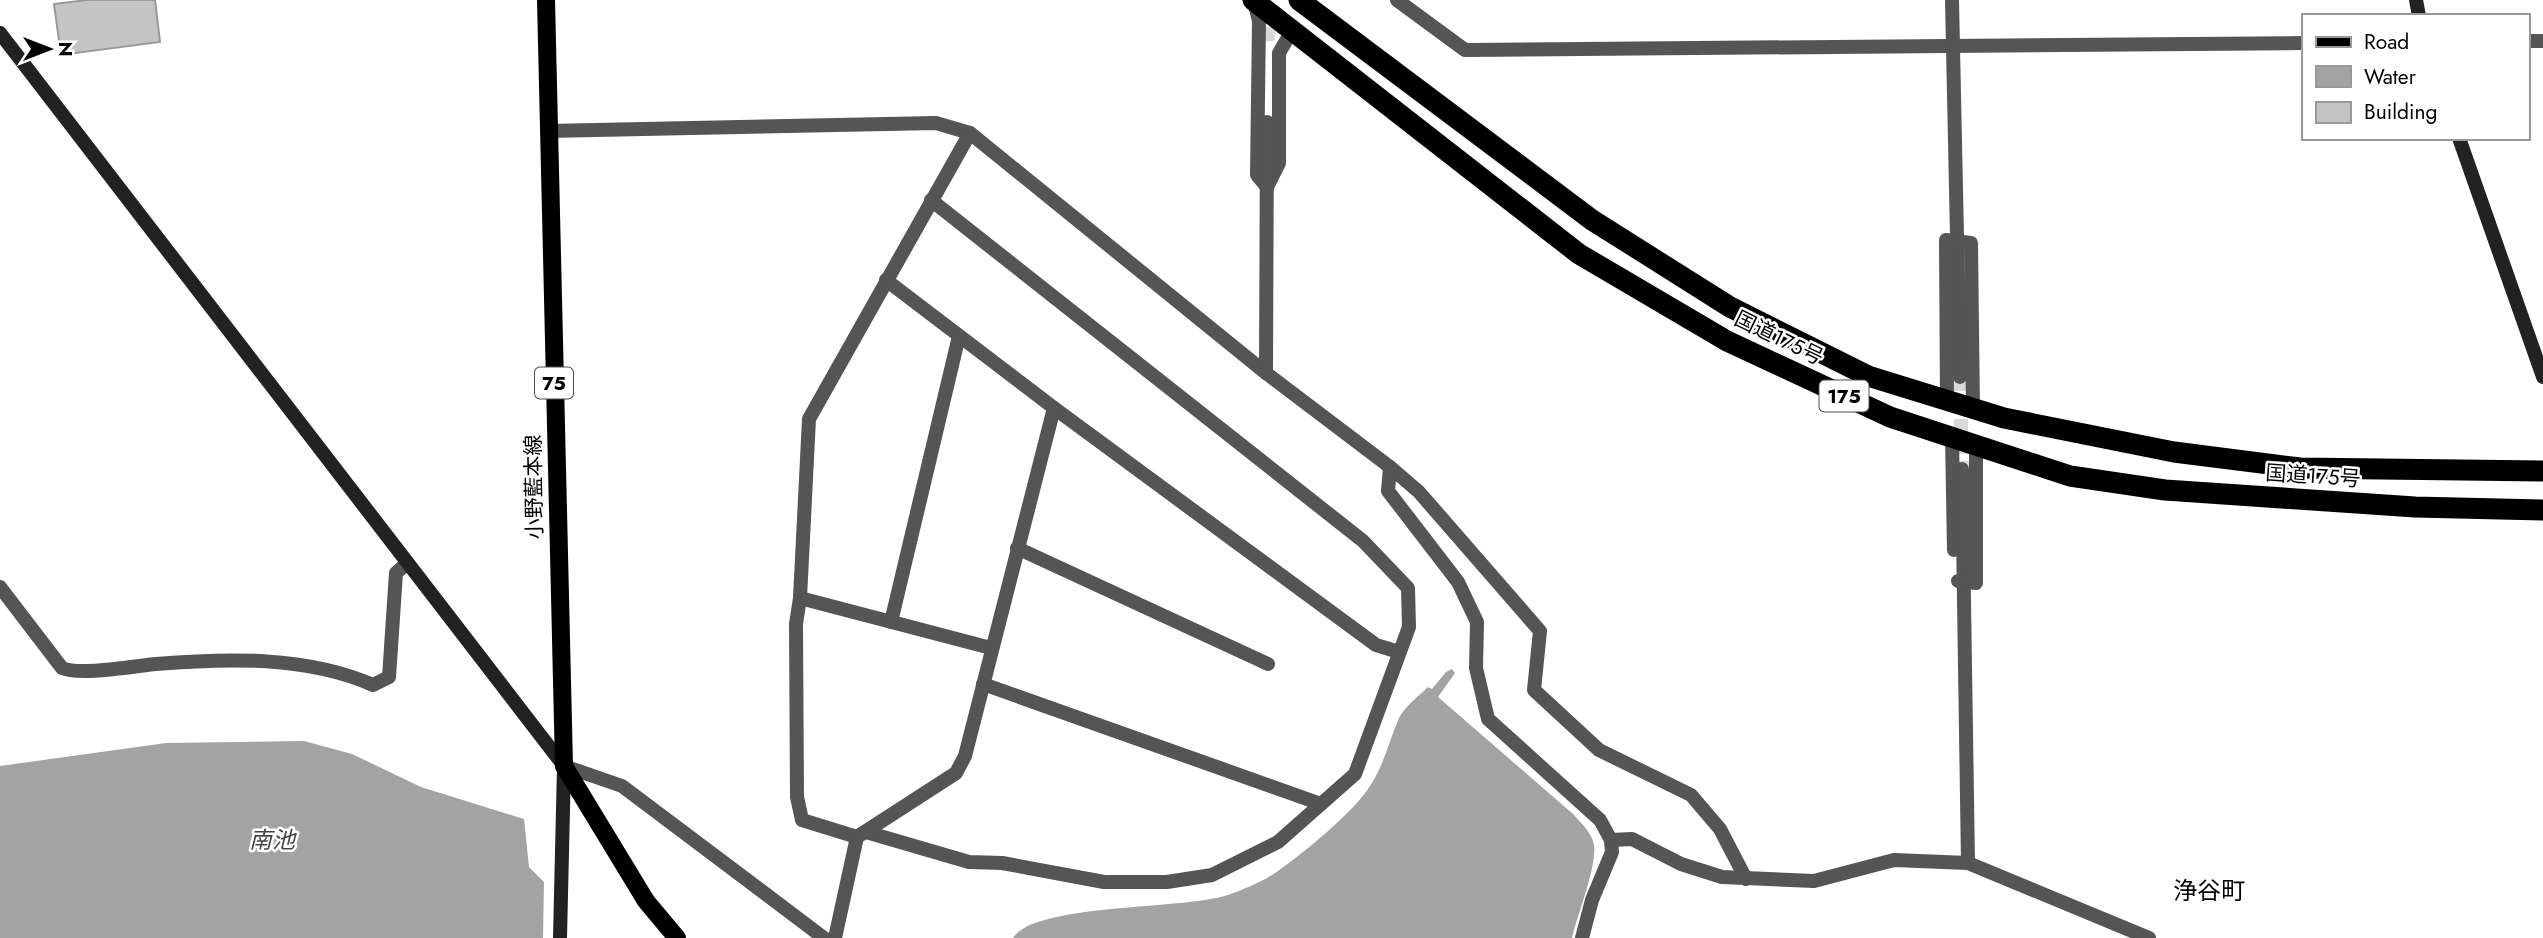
<svg xmlns="http://www.w3.org/2000/svg" width="2543" height="938" font-family="Jost,'Noto Sans JP',sans-serif">
  <rect width="100%" height="100%" fill="#fff"/>
  <g fill="#a3a3a3">
    <path d="M1452,669L1455,673L1438,697L1573,814C1581,823 1589,830 1593,841C1600,860 1577,915 1572,938H1013C1035,903 1183,910 1228,895C1242,890 1259,883 1272,875C1297,859 1355,811 1370,786C1384,765 1389,741 1399,718C1404,707 1419,696 1428,687L1432,689L1446,672Z"/>
    <path d="M304,741L352,754L421,787L524,819L529,867L544,882L543,938H0V766L166,743Z"/>
  </g>
  <path fill="#c4c4c4" stroke="#999" stroke-width="2" d="M87,0H155L160,42L61,55L54,4Z"/>
  <g fill="none" stroke-linecap="round" stroke-linejoin="round">
    <g stroke="#d9d9d9" stroke-width="14" stroke-dasharray="14 7" stroke-linecap="butt">
      <path d="M1267,6L1268,43"/>
      <path d="M1960,377L1962,469"/>
    </g>
    <g stroke="#555" stroke-width="14">
      <path d="M1397,0L1465,50L2303,43"/>
      <path d="M1952,0L1960,377"/>
      <path d="M1254,1L1259,21L1257,175L1267,187L1279,163V53L1293,29"/>
      <path d="M2527,41H2543"/>
      <path d="M547,131L936,123L970,133L1266,373L1390,467L1419,492L1540,631L1534,690L1599,750L1691,795L1720,829L1746,879"/>
      <path d="M970,133L809,419L800,598L991,648"/>
      <path d="M886,280L1054,408L1376,645L1399,652"/>
      <path d="M1266,373L1267,122"/>
      <path d="M1947,401L1946,240L1971,243L1973,410"/>
      <path d="M1952,437L1954,550"/>
      <path d="M1390,467L1388,491L1458,582L1477,622L1476,668L1488,719L1600,820L1611,840L1612,852L1592,900L1582,938"/>
      <path d="M1962,469L1968,863"/>
      <path d="M1017,548L1268,664"/>
      <path d="M1958,581L1976,583V445"/>
      <path d="M0,587L62,668C79,676 134,666 156,664C227,658 307,656 373,685L389,677L396,573L406,564"/>
      <path d="M800,598L796,624L797,797L802,820L857,837"/>
      <path d="M891,622L959,336"/>
      <path d="M983,684L1321,804"/>
      <path d="M564,766L622,786L824,938"/>
      <path d="M866,832L969,862L1002,863L1104,882H1167L1212,875L1278,842L1355,774L1409,627L1408,588L1363,541L931,200"/>
      <path d="M1611,840L1632,839L1681,864L1722,877L1814,881L1894,860L1968,863L2149,938"/>
      <path d="M835,938L857,837L956,773L965,756L1054,408"/>
    </g>
    <g stroke="#222" stroke-width="14">
      <path d="M2416,0L2419,16"/>
      <path d="M0,33L564,766L560,938"/>
      <path d="M2459,138L2543,377"/>
    </g>
    <path stroke="#000" stroke-width="18" d="M546,0L564,766L646,901L677,938"/>
    <g stroke="#000" stroke-width="21">
      <path d="M1253,0L1579,254L1727,341L1890,417L2070,476L2165,490L2415,507L2543,510"/>
      <path d="M1299,0L1592,220L1730,307L1868,376L2004,418L2174,452L2300,468L2543,471"/>
    </g>
  </g>
  <g text-anchor="middle" stroke-width="5" stroke-linejoin="round" paint-order="stroke">
    <g fill="#fff" stroke="#4c4c4c" stroke-width="2">
      <rect x="535" y="367.5" width="38" height="31" rx="5"/>
      <rect x="1819.5" y="380.5" width="49" height="31" rx="5"/>
    </g>
    <g font-size="19" font-weight="bold" fill="#000">
      <text x="554" y="390">75</text>
      <text x="1844" y="403">175</text>
    </g>
    <g font-size="21" fill="#000" stroke="#fff">
      <text transform="translate(1779 338) rotate(26)" y="7">国道175号</text>
      <text transform="translate(2313 476) rotate(4)" y="7">国道175号</text>
      <text transform="translate(534 487) rotate(-91)" y="7">小野藍本線</text>
    </g>
    <g font-size="23" font-style="italic" fill="#444" stroke="#fff">
      <text x="272" y="848">南池</text>
    </g>
    <g font-size="24" fill="#000" stroke="#fff">
      <text x="2209" y="899">浄谷町</text>
    </g>
  </g>
  <rect x="2302" y="14" width="228" height="126" fill="#ffffff" stroke="#999999" stroke-width="2"/>
  <rect x="2316" y="37" width="35" height="10" fill="#000000" stroke="#999999" stroke-width="2"/>
  <text x="2364" y="49" font-size="21" fill="#000000">Road</text>
  <rect x="2316" y="66" width="35" height="21" fill="#a3a3a3" stroke="#999999" stroke-width="2"/>
  <text x="2364" y="84" font-size="21" fill="#000000">Water</text>
  <rect x="2316" y="102" width="35" height="21" fill="#c4c4c4" stroke="#999999" stroke-width="2"/>
  <text x="2364" y="119" font-size="21" fill="#000000">Building</text>
  <g transform="translate(49 49) rotate(90)" stroke="#ffffff" stroke-width="5" paint-order="stroke">
  <path d="M0-5L12 26L0 18L-12 26Z" fill="#000000"/>
  <text y="-10" font-size="19" font-weight="bold" text-anchor="middle" fill="#000000">N</text>
  </g>
</svg>
